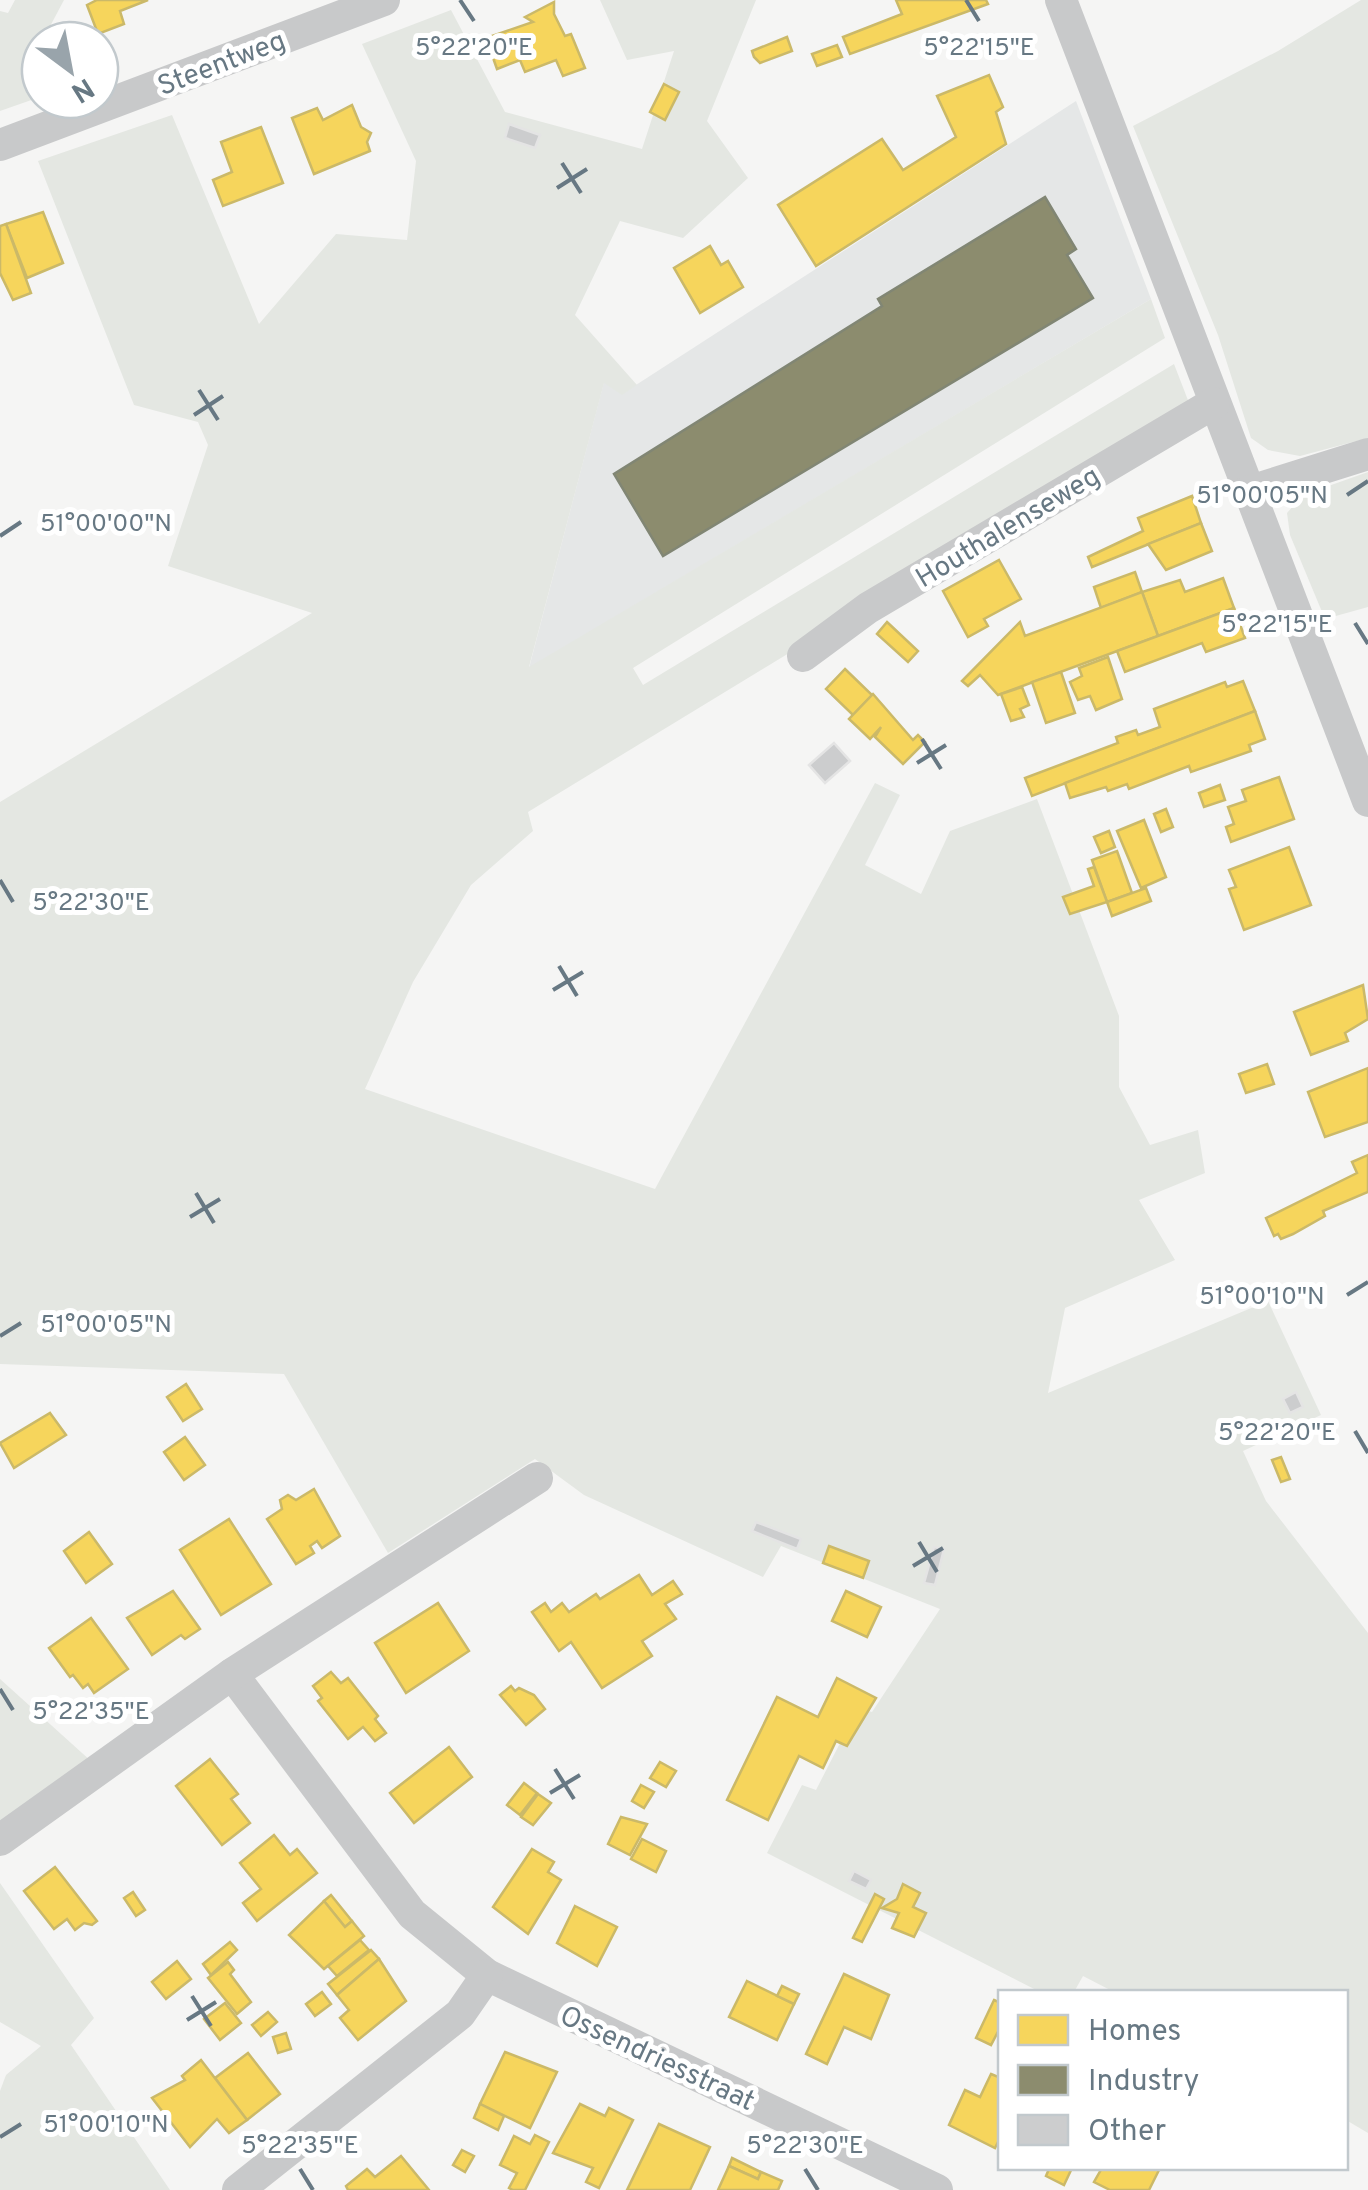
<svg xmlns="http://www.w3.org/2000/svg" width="1368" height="2190" font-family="Overpass,sans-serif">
  <rect width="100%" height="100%" fill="#f5f5f4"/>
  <path fill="#e5e7e7" d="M1076,101L1151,299L529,668L604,382L622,394Z"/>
  <g fill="#e4e7e2">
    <path d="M15,0H64L47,32L49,40H40V97L0,111V11L8,13Z"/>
    <path d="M600,0H756L707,121L748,178L683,238L620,221L575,315L637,385L622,395L604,383L529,667L1151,299L1165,338L633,668L643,685L1174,364L1191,408L528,812L533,831L471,885L413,982L365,1089L655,1189L875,783L900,795L865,865L921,894L950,831L1037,799L1119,1016V1087L1150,1145L1198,1130L1205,1173L1139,1200L1175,1260L1065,1308L1048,1393L1268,1301L1321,1415L1243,1451L1266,1501L1368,1633V2133L1346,2120V1992H1114L1083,1976L1074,1992H1040L767,1853L802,1785L816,1790L858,1708L872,1712L940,1609L781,1546L763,1577L584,1495L535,1459L388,1553L284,1374L0,1364V802L312,613L168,566L208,445L198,422L134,405L38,161L172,115L259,324L336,234L407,240L416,161L362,44L451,10L505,112L642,149L674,51L627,60Z"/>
    <path d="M1361,0H1368V438L1300,456L1268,450L1251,438L1218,335L1133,126L1278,51Z"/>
    <path d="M1368,472V607L1325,619L1290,535L1287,513L1303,495Z"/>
    <path d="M0,1679L92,1762L0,1824Z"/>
    <path d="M0,1883L94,2018L71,2045L170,2190H0V2091L6,2075L41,2046L0,2022Z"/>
  </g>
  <g fill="#f6d55c" stroke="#cbb968" stroke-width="2.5">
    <path d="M97,0H148L120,11L124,24L98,34L87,5Z"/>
    <path d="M896,0H986L988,4L850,54L843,37L902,14Z"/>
    <path d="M554,2V14L565,36L571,34L585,68L563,76L556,60L525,72L520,60L497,69L486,38L533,22L525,17Z"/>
    <path d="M787,37L792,51L760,63L754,57L752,51Z"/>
    <path d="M837,45L842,57L817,66L812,54Z"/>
    <path d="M989,75L1003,107L996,112L1006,144L816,266L778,205L882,139L903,170L956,137L937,96Z"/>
    <path d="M664,84L679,92L665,120L650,112Z"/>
    <path d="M352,105L361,127L371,133L367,142L370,151L314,174L292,118L317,108L323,120Z"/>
    <path d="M261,127L283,183L223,206L213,180L232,172L221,142Z"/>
    <path d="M43,212L63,263L27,278L6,224Z"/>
    <path d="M6,224L31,293L13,300L0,273V226Z"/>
    <path d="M710,246L721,265L728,261L743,287L700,313L674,268Z"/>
    <path d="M1192,496L1201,523L1092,567L1088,557L1143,531L1138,518Z"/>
    <path d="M1201,523L1212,551L1166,570L1148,544Z"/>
    <path d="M999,560L1021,599L984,619L988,626L968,637L943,591Z"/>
    <path d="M1135,572L1142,592L1101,608L1094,587Z"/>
    <path d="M1223,578L1234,608L1158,636L1142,592L1180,580L1185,592Z"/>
    <path d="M1142,592L1158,636L998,695L980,675L968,686L962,681L1020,622L1025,636Z"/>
    <path d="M1234,608L1245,638L1206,652L1202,643L1125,672L1117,651Z"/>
    <path d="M887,622L918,651L908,662L877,634Z"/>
    <path d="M1108,657L1122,699L1096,710L1090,696L1078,700L1070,682L1082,676L1079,668Z"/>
    <path d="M845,669L872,695L853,715L826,689Z"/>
    <path d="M1061,672L1075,713L1046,723L1032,682Z"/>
    <path d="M1243,681L1255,711L1032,796L1025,778L1118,743L1116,737L1136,730L1138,735L1160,727L1154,709L1225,682L1227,687Z"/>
    <path d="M1022,687L1029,705L1020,709L1024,717L1011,721L1001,694Z"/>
    <path d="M873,694L913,740L918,735L925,742L903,764L875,737L881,727L870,739L849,719Z"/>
    <path d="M1255,711L1265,739L1249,745L1251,751L1191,772L1189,766L1129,789L1127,784L1108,791L1106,787L1070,798L1065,783Z"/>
    <path d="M1279,777L1294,819L1231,842L1226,827L1234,824L1228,807L1246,801L1242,790Z"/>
    <path d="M1220,785L1225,800L1204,807L1199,793Z"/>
    <path d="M1166,809L1173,827L1161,832L1154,814Z"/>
    <path d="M1144,820L1166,877L1141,888L1117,831Z"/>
    <path d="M1109,831L1115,847L1101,853L1094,837Z"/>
    <path d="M1289,847L1311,905L1244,930L1229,889L1236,887L1229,870Z"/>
    <path d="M1117,851L1132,893L1107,902L1092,860Z"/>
    <path d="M1094,867L1107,902L1070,914L1063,897L1094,886L1088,869Z"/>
    <path d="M1146,888L1151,901L1112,916L1107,902Z"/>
    <path d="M1363,985L1368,1019L1345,1033L1348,1041L1311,1055L1294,1012Z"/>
    <path d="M1267,1064L1274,1084L1246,1093L1239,1074Z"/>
    <path d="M1368,1068V1122L1325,1137L1308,1092Z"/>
    <path d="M1368,1155V1192L1323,1211L1325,1216L1293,1234L1281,1239L1278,1234L1274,1236L1266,1218L1357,1173L1352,1162Z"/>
    <path d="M186,1384L202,1409L183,1421L167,1397Z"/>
    <path d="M50,1413L66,1435L14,1468L0,1443Z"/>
    <path d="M185,1437L205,1465L184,1480L164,1452Z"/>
    <path d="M1281,1457L1290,1479L1281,1482L1272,1460Z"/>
    <path d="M314,1489L340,1536L322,1548L317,1541L310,1546L314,1553L296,1564L267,1519L282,1509L280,1500L288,1495L296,1500Z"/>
    <path d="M229,1519L271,1584L221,1615L180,1550Z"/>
    <path d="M89,1532L112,1564L86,1583L64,1551Z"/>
    <path d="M829,1546L869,1561L863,1578L823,1563Z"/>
    <path d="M639,1575L652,1595L673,1581L682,1594L665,1604L676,1619L642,1641L652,1656L602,1688L571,1642L559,1651L532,1612L545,1603L551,1612L562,1603L569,1612L596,1594L600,1599Z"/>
    <path d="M173,1591L200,1629L185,1639L181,1635L152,1655L127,1618Z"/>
    <path d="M846,1591L881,1607L867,1637L832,1621Z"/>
    <path d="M438,1603L469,1651L406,1693L375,1643Z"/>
    <path d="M91,1618L128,1669L94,1693L88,1684L83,1688L73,1675L70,1677L49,1648Z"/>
    <path d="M331,1672L341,1683L348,1678L378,1716L375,1719L386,1733L375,1741L363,1727L348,1739L318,1701L322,1698L313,1686Z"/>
    <path d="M837,1678L876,1698L847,1746L836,1741L823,1768L799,1756L768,1820L727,1800L777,1697L818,1717Z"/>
    <path d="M511,1686L515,1691L519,1688L534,1695L545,1709L526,1725L500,1695Z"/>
    <path d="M449,1747L472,1777L414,1823L390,1793Z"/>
    <path d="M210,1759L238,1794L231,1799L250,1823L222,1845L176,1786Z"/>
    <path d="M660,1762L676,1771L666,1787L650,1778Z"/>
    <path d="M524,1783L537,1793L520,1815L507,1805Z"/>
    <path d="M641,1785L654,1792L644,1808L632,1801Z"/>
    <path d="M538,1794L551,1803L533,1825L521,1817Z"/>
    <path d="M621,1817L647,1824L630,1855L608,1844Z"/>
    <path d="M274,1835L290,1855L297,1849L317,1873L257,1921L243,1903L261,1889L240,1863Z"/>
    <path d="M642,1839L666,1851L656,1872L631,1859Z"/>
    <path d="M532,1849L554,1862L548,1872L561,1880L528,1934L493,1907Z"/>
    <path d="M55,1867L97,1921L92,1925L84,1923L75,1930L67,1919L54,1929L24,1891Z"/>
    <path d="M903,1884L920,1893L913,1907L926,1913L914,1937L892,1928L899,1913L882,1908L897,1899Z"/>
    <path d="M133,1892L145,1910L136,1916L124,1898Z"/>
    <path d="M875,1894L884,1899L862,1942L853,1938Z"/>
    <path d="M331,1895L352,1921L345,1927L324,1901Z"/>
    <path d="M324,1901L345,1927L352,1921L364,1936L324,1969L289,1935Z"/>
    <path d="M575,1906L617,1927L597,1966L557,1943Z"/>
    <path d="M360,1940L369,1950L337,1976L328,1966Z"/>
    <path d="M230,1942L237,1950L211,1975L203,1964Z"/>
    <path d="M371,1950L379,1959L337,1995L328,1984Z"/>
    <path d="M379,1959L406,2001L358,2040L340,2018L349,2010L337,1995Z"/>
    <path d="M177,1961L191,1979L166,1999L152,1982Z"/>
    <path d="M228,1962L234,1970L230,1974L251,2002L237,2014L208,1978Z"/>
    <path d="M844,1974L889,1995L871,2039L844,2027L827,2064L806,2054Z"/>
    <path d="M747,1981L794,2004L777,2040L729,2017Z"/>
    <path d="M782,1986L799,1994L794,2004L777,1996Z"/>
    <path d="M322,1992L331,2004L315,2016L306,2004Z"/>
    <path d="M994,2000L1001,2003V2026L991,2045L976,2038Z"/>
    <path d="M225,2003L241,2023L220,2040L204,2019Z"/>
    <path d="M268,2012L277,2022L261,2036L252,2025Z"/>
    <path d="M286,2033L291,2049L278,2053L273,2037Z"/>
    <path d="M505,2052L557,2072L530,2128L480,2104Z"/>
    <path d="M248,2053L280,2094L247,2120L215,2078Z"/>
    <path d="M201,2060L247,2120L229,2133L217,2119L190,2147L152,2098L185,2080L182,2076Z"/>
    <path d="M991,2074L1001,2078V2136L995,2148L949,2125L965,2090L980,2097Z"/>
    <path d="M480,2104L504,2116L498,2130L474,2118Z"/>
    <path d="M580,2104L605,2116L609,2108L633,2120L599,2188L586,2182L593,2168L553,2153Z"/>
    <path d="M659,2124L710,2147L690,2190H627Z"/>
    <path d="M535,2135L549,2142L525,2190H513L509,2188L517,2173L500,2165L514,2136L530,2144Z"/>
    <path d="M462,2150L474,2156L465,2172L453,2165Z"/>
    <path d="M401,2156L429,2190H348L346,2186L367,2169L375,2177Z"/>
    <path d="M732,2158L761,2172L758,2179L729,2166Z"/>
    <path d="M729,2166L758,2179L761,2172L782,2181L778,2190H718Z"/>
    <path d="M1045,2168H1072L1064,2185L1046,2176L1049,2169Z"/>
    <path d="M1102,2168H1160L1149,2190H1110L1094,2182Z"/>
  </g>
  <path fill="#8c8c6e" stroke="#818674" stroke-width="2.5" d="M1045,197L1076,249L1067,255L1093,298L663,556L614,474L882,306L878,299Z"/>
  <g fill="#cccdce" stroke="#e4e4e4" stroke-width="2.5">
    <path d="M509,124L540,135L535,148L505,138Z"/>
    <path d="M834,743L850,761L825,783L809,765Z"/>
    <path d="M1296,1392L1303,1407L1290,1413L1283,1399Z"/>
    <path d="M756,1522L801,1539L797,1549L752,1531Z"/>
    <path d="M934,1547L944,1549L935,1585L924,1583Z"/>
    <path d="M854,1871L871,1880L866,1889L849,1881Z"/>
  </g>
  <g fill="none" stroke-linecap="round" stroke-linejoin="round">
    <g stroke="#c8c9ca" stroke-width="32">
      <path d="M1061,0L1368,801"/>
      <path d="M0,145L384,0"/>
      <path d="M1247,492L1368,454"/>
      <path d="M803,656L868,608L1214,403"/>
      <path d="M232,1674L412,1914L487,1975L937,2190"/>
      <path d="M0,1840L232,1674L537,1478"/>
      <path d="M238,2190L460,2014L487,1975"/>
    </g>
  </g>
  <path fill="none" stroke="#677883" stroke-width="4" d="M460,0L474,21M966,0L979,21M562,163L581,193M557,188L587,169M199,390L218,420M194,415L223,396M1347,495L1368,481M0,536L21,522M1355,623L1368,644M922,739L941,769M917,763L946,745M0,880L13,902M559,966L577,996M553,990L583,972M196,1193L214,1223M190,1217L220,1199M1347,1295L1368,1282M0,1336L21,1323M1355,1431L1368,1453M919,1542L937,1572M913,1566L943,1548M0,1689L13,1710M555,1769L574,1799M550,1793L580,1775M192,1996L211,2026M187,2020L216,2002M0,2137L21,2124M300,2169L313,2190M805,2169L818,2190"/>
  <g text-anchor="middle" stroke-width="10" stroke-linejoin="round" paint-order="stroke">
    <g font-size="28" fill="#677883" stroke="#fff">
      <text transform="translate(221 62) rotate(-21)" y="10">Steentweg</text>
      <text transform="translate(1007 526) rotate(-31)" y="10">Houthalenseweg</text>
      <text transform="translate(658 2057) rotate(25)" y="10">Ossendriesstraat</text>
    </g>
  </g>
  <g font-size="25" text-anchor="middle" fill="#677883" stroke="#fff" stroke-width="10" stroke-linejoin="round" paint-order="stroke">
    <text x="474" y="55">5°22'20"E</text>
    <text x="979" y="55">5°22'15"E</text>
    <text x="1262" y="503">51°00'05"N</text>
    <text x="106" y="531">51°00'00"N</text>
    <text x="1277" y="632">5°22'15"E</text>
    <text x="91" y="910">5°22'30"E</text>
    <text x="1262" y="1304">51°00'10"N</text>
    <text x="106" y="1332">51°00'05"N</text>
    <text x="1277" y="1440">5°22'20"E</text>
    <text x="91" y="1719">5°22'35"E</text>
    <text x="106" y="2132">51°00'10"N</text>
    <text x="300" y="2153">5°22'35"E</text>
    <text x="805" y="2153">5°22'30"E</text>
  </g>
  <rect x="998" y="1990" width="350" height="180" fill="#ffffff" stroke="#c2c9cd" stroke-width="2.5"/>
  <rect x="1018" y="2015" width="50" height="30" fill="#f6d55c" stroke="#c2c9cd" stroke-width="2.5"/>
  <text x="1088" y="2040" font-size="30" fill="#677883">Homes</text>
  <rect x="1018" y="2065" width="50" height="30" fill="#8c8c6e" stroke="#c2c9cd" stroke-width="2.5"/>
  <text x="1088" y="2090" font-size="30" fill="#677883">Industry</text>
  <rect x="1018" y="2115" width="50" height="30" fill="#cccdce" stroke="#c2c9cd" stroke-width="2.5"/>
  <text x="1088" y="2140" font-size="30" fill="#677883">Other</text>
  <g transform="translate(70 70) rotate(148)"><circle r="48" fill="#ffffff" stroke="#c2c9cd" stroke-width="2.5"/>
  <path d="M0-8L18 38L0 25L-18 38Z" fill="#99a4ab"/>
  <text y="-15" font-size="28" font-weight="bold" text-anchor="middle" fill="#677883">N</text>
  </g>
</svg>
